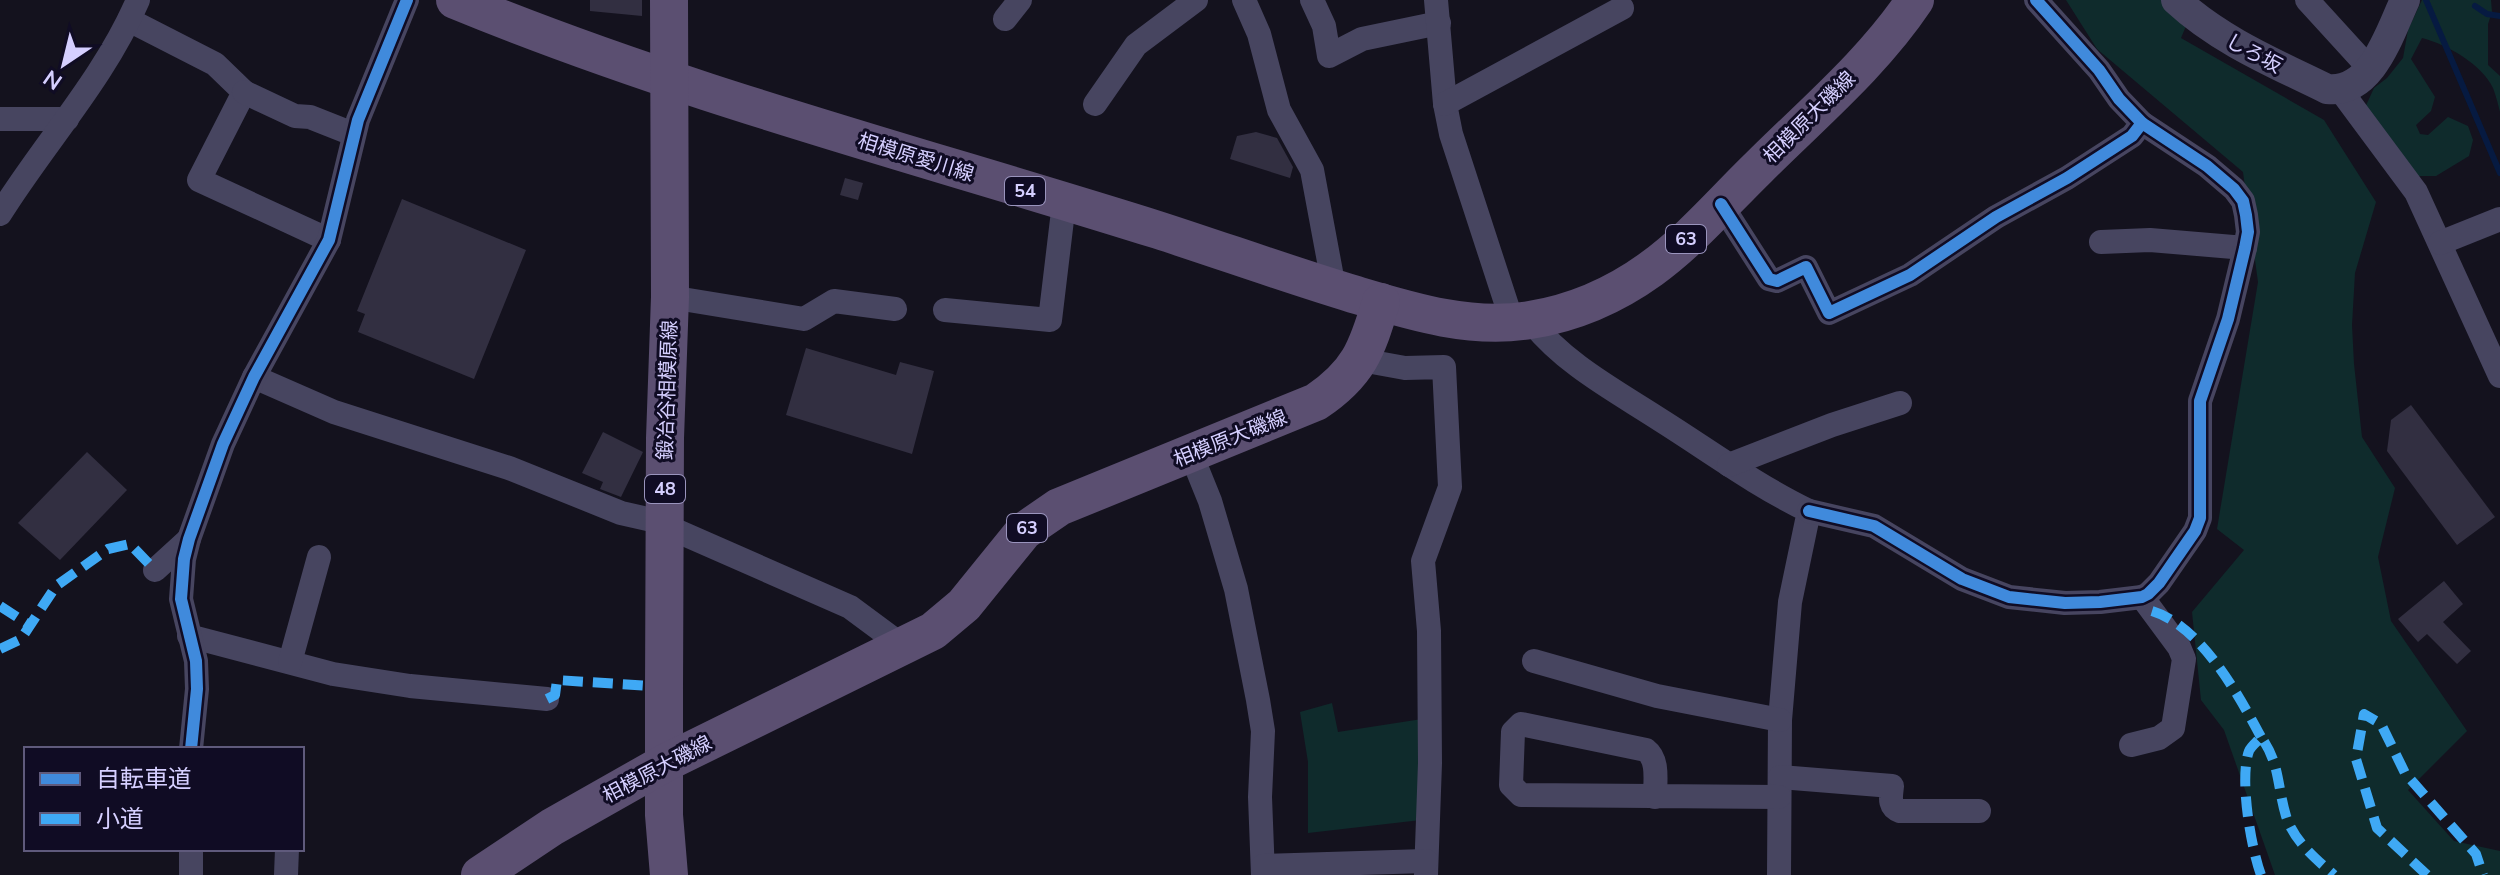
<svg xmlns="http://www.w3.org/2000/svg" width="2500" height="875" font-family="'Nunito Sans','Noto Sans JP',sans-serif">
  <rect width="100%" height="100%" fill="#14121e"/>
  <g fill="#0f2b2c">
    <path d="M2066,0H2197L2181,38L2324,120L2376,202L2355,273L2352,325L2354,364L2362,437L2395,488L2378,557L2391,621L2467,731L2408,790L2454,841L2500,851V875H2275L2224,730L2201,700L2192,612L2244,550L2217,529L2258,282L2243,172L2097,49Z"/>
    <path d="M2422,0H2491L2492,12L2488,24V65L2500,76V112C2498,104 2496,96 2493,88C2482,64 2446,44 2422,38L2411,59L2435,97L2431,111L2416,125L2420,134L2428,135L2448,117L2468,126L2473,140L2469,156L2436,176H2417L2363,112L2374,88L2387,78L2403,58L2408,30Z"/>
    <path d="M1332,703L1338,732L1422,719L1421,820L1308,833V762L1300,712Z"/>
  </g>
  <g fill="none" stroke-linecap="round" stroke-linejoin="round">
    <g stroke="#061a41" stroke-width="6">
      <path d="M2426,0L2500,173"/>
      <path d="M2475,6L2487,14L2500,16"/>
    </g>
  </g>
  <g fill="#322f41">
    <path d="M590,0H642V16L590,11Z"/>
    <path d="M1256,132L1277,138L1293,167L1290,178L1230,159L1237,136Z"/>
    <path d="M845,178L863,183L858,200L840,195Z"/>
    <path d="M402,199L526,250L474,379L358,332L365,314L357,311Z"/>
    <path d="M806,348L896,375L900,362L934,371L912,454L786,415Z"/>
    <path d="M2411,405L2495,517L2457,545L2387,451L2391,420Z"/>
    <path d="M603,432L643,452L621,497L600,489L603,482L582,473Z"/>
    <path d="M87,452L127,490L60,560L18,523Z"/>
    <path d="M2444,581L2463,604L2443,622L2471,651L2457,664L2427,634L2418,642L2398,619Z"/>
  </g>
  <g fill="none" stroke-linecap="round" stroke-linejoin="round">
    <g stroke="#474560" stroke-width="24">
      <path d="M1244,0L1259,34L1279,110L1312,170L1334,288"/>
      <path d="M1312,0L1324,26L1329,56L1362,39L1439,23"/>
      <path d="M1436,0L1445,104L1451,134L1512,321"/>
      <path d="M2307,0L2370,69"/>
      <path d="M1005,19L1020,0"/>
      <path d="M129,20L215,64L244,92L199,180L329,240"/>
      <path d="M2341,91L2416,192L2500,376"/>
      <path d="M244,92L295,116L310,117L353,134"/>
      <path d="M1095,104L1136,45L1196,0"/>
      <path d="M1445,104L1622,8"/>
      <path d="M0,119H67"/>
      <path d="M1721,204L1769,279L1777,281L1806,267L1829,313L1910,275L1996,217L2067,178L2132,136L2142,123L2119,99L2099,70L2036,0"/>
      <path d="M0,214C45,142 104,79 138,0"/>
      <path d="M2101,242L2150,240L2245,248"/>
      <path d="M2440,243L2500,219"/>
      <path d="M670,297L804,319L834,301L895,309"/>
      <path d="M945,310L1050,320L1064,203"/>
      <path d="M1530,320C1564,364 1616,391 1662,421C1711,452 1757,486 1809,511L1790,602L1780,720L1779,875"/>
      <path d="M1361,360L1405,368L1444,367L1450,487L1423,561L1429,631L1430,763L1426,875"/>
      <path d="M254,377L334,412L509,468L621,513L652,520L850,607L904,647"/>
      <path d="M1191,454L1210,501L1236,589L1258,700L1263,731L1260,797L1263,875"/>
      <path d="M1729,465L1832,425L1900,403"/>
      <path d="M1809,511L1874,526L1962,579L2009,597L2065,603L2100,602L2142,597L2148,594L2159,583L2195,531L2200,518V401L2228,319L2245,248L2248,232L2246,215L2243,201L2234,189L2207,166L2142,123"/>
      <path d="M155,570L189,539"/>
      <path d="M189,636L333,674L410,686L547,699"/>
      <path d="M1534,661L1657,696L1780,720"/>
      <path d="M290,662L319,557"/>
      <path d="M2131,745L2159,738L2173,728L2184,659L2179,647L2142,597"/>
      <path d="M191,749L197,689L196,661L181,599L184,559L189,539L223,444L254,377L329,240L358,120L407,0"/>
      <path d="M1780,777L1892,786C1891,796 1888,807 1900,811H1979"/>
      <path d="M1655,797C1655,781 1659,760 1646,750L1521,724L1513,732L1511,785L1521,795L1779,797"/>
      <path d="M191,849V875"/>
      <path d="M1263,866L1426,861"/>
      <path d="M286,875L287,849"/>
    </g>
    <path stroke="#474560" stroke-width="30" d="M2176,0C2219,40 2274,63 2327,89C2372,94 2389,34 2405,0"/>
    <g stroke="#5b4f71" stroke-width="38">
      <path d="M455,0C683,94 923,156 1158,230C1223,251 1287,274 1353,294C1410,311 1470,330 1530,320C1574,313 1615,295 1651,269C1690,241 1723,202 1758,168C1812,114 1873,63 1915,0"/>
      <path d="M669,0L670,297L665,438L664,689V815L669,875"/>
      <path d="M480,875L552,827L665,763L933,631L964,605L1024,531L1059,507L1316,402C1358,374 1367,350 1381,302"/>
    </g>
    <g stroke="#3fa9f5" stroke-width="10" stroke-dasharray="20 10" stroke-linecap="butt">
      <path d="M0,606L31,626"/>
      <path d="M2152,611C2201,626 2238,694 2261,737"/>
      <path d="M0,649L21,639L56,586L108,549L130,544L155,570"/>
      <path d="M547,699L555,695L557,680L651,686"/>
      <path d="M2261,875C2251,848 2239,778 2249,751C2251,746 2258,741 2261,737C2280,763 2277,786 2286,816C2294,841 2315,858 2334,875"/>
      <path d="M2427,875L2377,828L2356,759L2364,714L2381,724L2405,773L2476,854L2483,875"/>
    </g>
    <g stroke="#100c24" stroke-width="17">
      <g id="cycleway">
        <path d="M1721,204L1769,279L1777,281L1806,267L1829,313L1910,275L1996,217L2067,178L2132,136L2142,123L2119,99L2099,70L2036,0"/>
        <path d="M1809,511L1874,526L1962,579L2009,597L2065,603L2100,602L2142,597L2148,594L2159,583L2195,531L2200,518V401L2228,319L2245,248L2248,232L2246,215L2243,201L2234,189L2207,166L2142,123"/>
        <path d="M191,749L197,689L196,661L181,599L184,559L189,539L223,444L254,377L329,240L358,120L407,0"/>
      </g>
    </g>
    <use href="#cycleway" stroke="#408adc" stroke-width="12"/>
  </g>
  <g text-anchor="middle" stroke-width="6" stroke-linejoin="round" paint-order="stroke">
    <g fill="#100c24" stroke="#9a94bd" stroke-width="2">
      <rect x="1005" y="177" width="40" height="28" rx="6"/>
      <rect x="1666" y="225" width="40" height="28" rx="6"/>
      <rect x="645" y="475" width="40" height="28" rx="6"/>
      <rect x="1007" y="514" width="40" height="28" rx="6"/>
    </g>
    <g font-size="18" font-weight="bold" fill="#d5cfff">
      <text x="1025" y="197">54</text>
      <text x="1686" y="245">63</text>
      <text x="665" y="495">48</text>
      <text x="1027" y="534">63</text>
    </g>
    <g font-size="20" fill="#d5cfff" stroke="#100c24">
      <text transform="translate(2254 53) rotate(28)" y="7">しろ坂</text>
      <text transform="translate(1809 117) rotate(-45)" y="7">相模原大磯線</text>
      <text transform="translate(916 157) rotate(17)" y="7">相模原愛川線</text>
      <text transform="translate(667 390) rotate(-88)" y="7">鍛冶谷相模原線</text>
      <text transform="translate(1230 438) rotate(-22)" y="7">相模原大磯線</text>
      <text transform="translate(657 769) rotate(-28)" y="7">相模原大磯線</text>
    </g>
  </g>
  <rect x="24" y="747" width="280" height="104" fill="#100c24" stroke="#5f5a7c" stroke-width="2"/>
  <rect x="40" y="773" width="40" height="12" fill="#408adc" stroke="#5f5a7c" stroke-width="2"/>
  <text x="96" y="787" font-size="24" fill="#d5cfff">自転車道</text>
  <rect x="40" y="813" width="40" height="12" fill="#3fa9f5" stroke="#5f5a7c" stroke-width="2"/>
  <text x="96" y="827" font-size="24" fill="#d5cfff">小道</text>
  <g transform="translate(64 64) rotate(215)" stroke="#100c24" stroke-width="6" paint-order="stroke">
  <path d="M0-6L14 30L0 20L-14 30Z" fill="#d5cfff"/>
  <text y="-12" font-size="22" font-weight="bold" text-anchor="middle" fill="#d5cfff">N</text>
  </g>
</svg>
